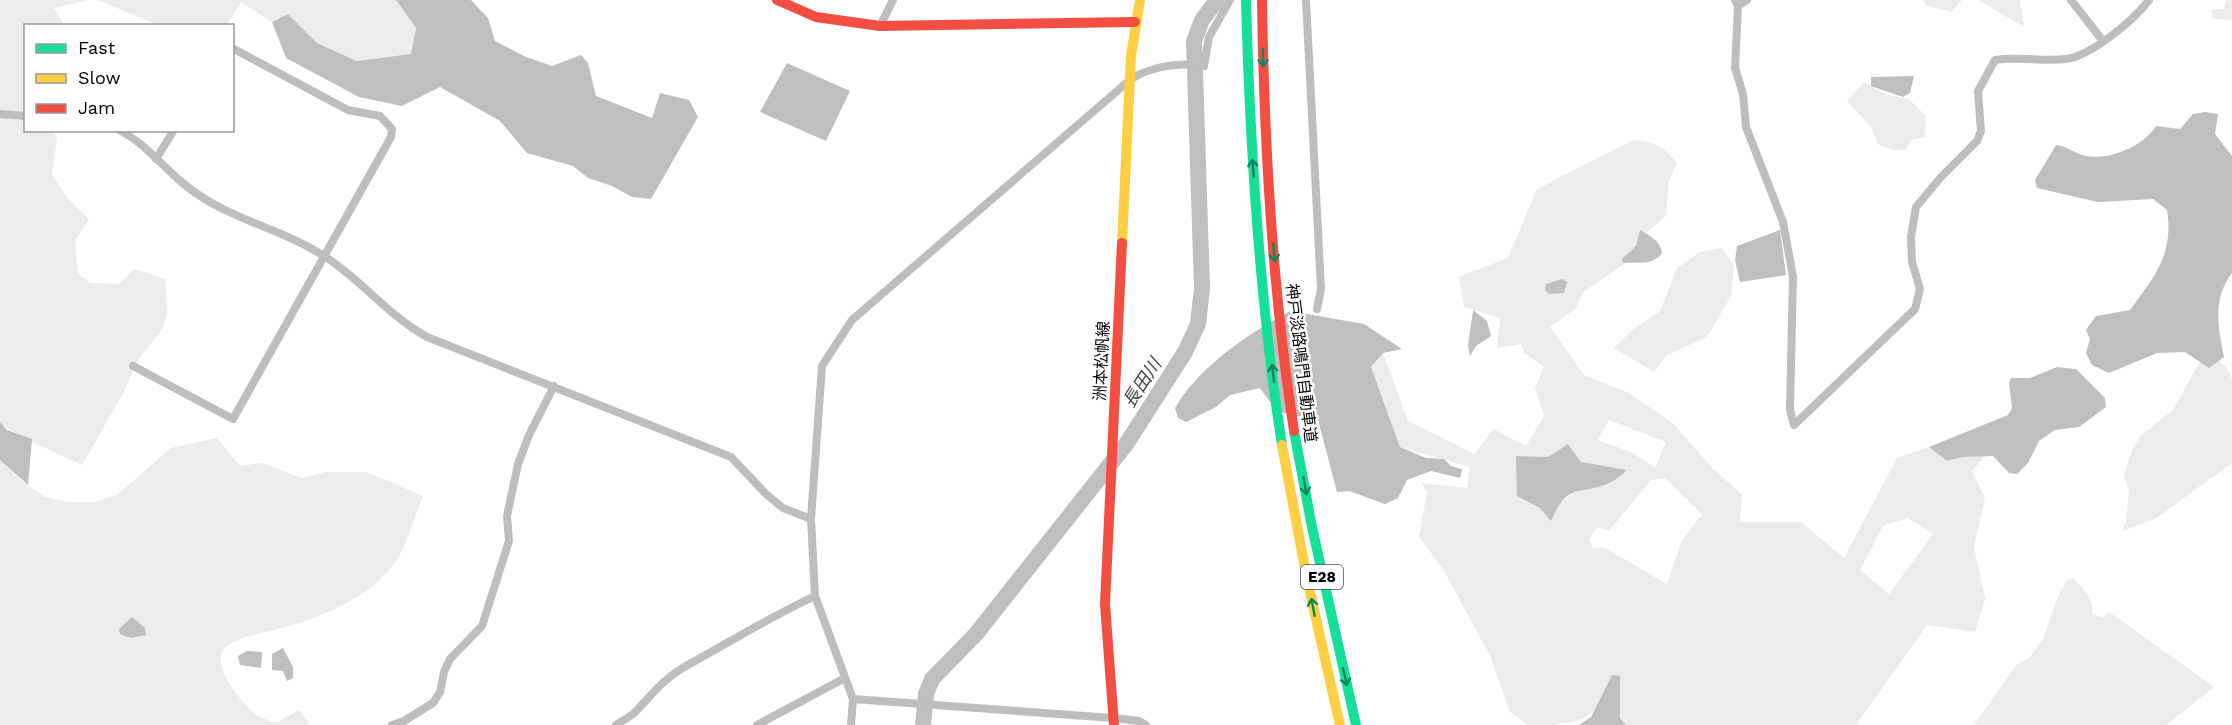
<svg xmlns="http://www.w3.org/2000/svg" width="2232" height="725" font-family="'Work Sans','Noto Sans JP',sans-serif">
  <rect width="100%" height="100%" fill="#fff"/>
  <g fill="#ececec" fill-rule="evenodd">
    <path d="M0,0H88L54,8L64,25L26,26V130L53,131L57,138L52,175L69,200L89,219L75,241L78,273L90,283L119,284L135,269L165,279L167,312L163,328L138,360L125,390L82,465C64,456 9,433 0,422Z"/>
    <path d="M98,0H396L416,28L411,54L357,61L317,43L288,14L272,22L241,2L227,25L160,26Z"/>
    <path d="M1923,0H1962L1951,12L1926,5Z"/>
    <path d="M1978,0H2020L2024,27Z"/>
    <path d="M2226,0H2232V20L2212,19V9H2224Z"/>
    <path d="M1864,82L1887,95L1909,99L1926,116L1925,137L1911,140L1906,150H1892L1878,144L1871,127L1847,101Z"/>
    <path d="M1633,140C1653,142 1664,146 1677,163L1669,180L1666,216L1641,237L1633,258L1585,291L1575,309L1550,327L1584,375L1627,392L1673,423L1713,469L1742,494L1740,522H1801L1844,558L1897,458L1929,447L1947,461L1962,457L1985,456L1972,471L1985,498L1974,547L1985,599L1975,632L1927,625L1856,725H1626L1620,718V676C1604,699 1591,725 1559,723L1557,725H1528L1510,712L1490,656L1443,569L1419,537L1427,492L1421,483L1467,488L1470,467L1400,447L1371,367L1383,353L1408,421L1475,454L1493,429L1526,446L1544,416L1535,388L1544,367L1524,353L1521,344L1497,348L1500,318L1464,307L1459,277L1508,258L1537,189ZM1609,420L1666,442L1655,468L1633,453L1598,440ZM1517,456L1548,457L1609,469L1612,482C1580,490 1566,489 1551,520L1540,508ZM1665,478L1702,514L1682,541L1667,584L1603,547L1593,549L1589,539L1597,527L1609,531L1651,480ZM1908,518L1933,534L1889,594L1860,570L1884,525Z"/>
    <path d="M1722,248L1734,266L1731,296L1707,337L1667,355L1654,372L1614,348L1631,331L1660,311L1677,268L1700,252Z"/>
    <path d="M2207,358C2221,358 2227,366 2232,379V463L2155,519L2122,531L2126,521L2129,492L2124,475L2132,450L2140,436L2173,410L2199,363Z"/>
    <path d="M217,438L240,466L262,463L302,478L325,472H367L423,496C415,516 405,551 392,567C366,599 320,618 281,628C265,633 237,636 225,648C209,664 242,703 255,714C260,718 269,720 276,723L299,710L310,725H0V460L24,483L45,497L68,502H95L117,495L171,448Z"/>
    <path d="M2068,579H2074C2085,590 2092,598 2093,614L2103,618L2109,612L2214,687L2166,725H1974L2017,664L2029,658L2043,639L2059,594Z"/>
  </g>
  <g fill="#bfbfbf">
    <path d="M396,0H471L488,18L495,41L526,57L552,66L581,55L588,63L596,96L652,118L660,93L689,100L698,117L651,199L632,197L612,186L588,178L573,166L527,153L500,121L440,87L402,106L359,97L286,58L272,22L288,14L317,43L357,61L411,54L416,28Z"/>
    <path d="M787,63L850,91L826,141L760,112Z"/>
    <path d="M1914,76L1910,93L1903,97L1871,86V77Z"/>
    <path d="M2205,112L2218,114L2215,134L2232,156V273C2212,299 2218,327 2224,357L2209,368L2185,352L2157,353L2109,373L2092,365L2086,353L2090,339L2086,330L2096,316L2130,310C2155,276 2174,254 2167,210L2153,199L2098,202L2037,188L2035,180L2056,145C2066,146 2073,152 2082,155C2107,162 2143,147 2156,126L2180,129L2193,114Z"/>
    <path d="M1640,230C1650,236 1660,240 1662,253C1653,266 1638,262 1623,263L1622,259L1636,246Z"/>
    <path d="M1780,230L1786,275L1740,282L1735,260L1737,246Z"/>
    <path d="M1562,279L1567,282L1564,293L1549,294L1545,290L1546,284Z"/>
    <path d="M1473,310L1487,321L1491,336L1476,346L1470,356L1468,346Z"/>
    <path d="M1290,311L1364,324L1402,349L1383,353L1371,367L1400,447L1426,458L1444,459L1451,466L1462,469L1460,478L1431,471L1407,480L1398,498L1385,504L1349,491L1337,492L1317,416C1285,417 1278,415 1260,388L1230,395L1216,407L1186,422L1178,418L1175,408C1201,365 1247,335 1290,311Z"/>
    <path d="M2057,367L2076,369L2105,398L2106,407L2079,427L2055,430L2039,441L2028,463L2017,474L2009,473L1993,456L1962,457L1947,461L1929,447L2008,415L2012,408L2009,383L2011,378H2030Z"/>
    <path d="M0,422L7,430L32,439L28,485L0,460Z"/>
    <path d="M1568,444L1581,462L1627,470C1622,474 1617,479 1611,482C1579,497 1569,480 1551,521L1540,508L1517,496L1516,456L1548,457Z"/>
    <path d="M132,617L145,628L146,635L131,638L120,634L119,629Z"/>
    <path d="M283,648L293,667V678L287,681L283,671L272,670V654Z"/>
    <path d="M247,651L262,652L261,668L240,665L238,656Z"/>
    <path d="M1612,675L1620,676V718L1626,725H1579L1591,717Z"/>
  </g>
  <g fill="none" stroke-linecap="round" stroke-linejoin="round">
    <path stroke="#bfbfbf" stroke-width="16" d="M923,725L926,694L932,679L976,634L1127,443L1185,352L1198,324L1202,288L1194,41L1202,20L1217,0"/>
    <g stroke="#bebebe" stroke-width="8">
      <path d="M1306,0L1321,289L1317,309"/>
      <path d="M1735,0L1738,6L1735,68L1743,94L1746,127L1783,222L1793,277L1790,410L1794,425L1915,309L1920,289L1912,262L1911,237L1916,207L1941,177L1977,141L1981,131L1978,91L1995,60C2019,56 2042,62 2066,59C2091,56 2134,20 2149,0"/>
      <path d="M2071,0L2103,41"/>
      <path d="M1738,6L1747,0"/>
      <path d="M880,26L893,0"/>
      <path d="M0,114L26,116"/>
      <path d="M119,130C147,144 165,170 189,188C230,220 281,228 324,256C362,280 386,314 427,337L731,457L766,494L783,508L811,519"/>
      <path d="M156,159L174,130"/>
      <path d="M133,366L233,419L391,137L392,129L380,116L348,110L232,48"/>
      <path d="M853,699L1113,718L1139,721L1146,725"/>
      <path d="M392,725L404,721L433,703L440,692L444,672L450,659L482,626L509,541L507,516L518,464L529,435L554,386"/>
      <path d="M616,725C623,720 633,716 638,709C653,693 666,677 686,666C728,643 770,617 815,596"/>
      <path d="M757,725L845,678"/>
      <path d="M851,725L853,699L815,596L811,519L822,366L852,320L1131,79C1152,66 1180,62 1204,66L1209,37L1230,0"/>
    </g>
    <g stroke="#16e098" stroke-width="10">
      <path d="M1246,0C1250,149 1259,298 1282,445"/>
      <path d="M1294,431L1312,527L1356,725"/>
    </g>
    <g stroke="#ffcf43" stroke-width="10">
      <path d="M1122,243L1131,56L1140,0"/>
      <path d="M1282,445L1307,579L1340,725"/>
    </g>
    <g stroke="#f24e42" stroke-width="10">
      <path d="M777,0L816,17L880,26L1135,22"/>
      <path d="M1262,0C1264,144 1272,288 1294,431"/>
      <path d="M1114,725L1105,604L1122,243"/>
    </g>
  </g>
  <defs><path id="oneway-shaft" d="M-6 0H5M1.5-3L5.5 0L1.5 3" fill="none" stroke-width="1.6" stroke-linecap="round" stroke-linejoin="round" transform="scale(1.5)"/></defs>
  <g stroke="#0d865b">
    <use href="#oneway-shaft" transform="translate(1263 58) rotate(89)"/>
    <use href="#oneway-shaft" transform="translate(1253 168) rotate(-95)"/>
    <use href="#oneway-shaft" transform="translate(1274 253) rotate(85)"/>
    <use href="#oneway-shaft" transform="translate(1273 373) rotate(-97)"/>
    <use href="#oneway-shaft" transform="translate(1305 486) rotate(80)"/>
    <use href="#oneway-shaft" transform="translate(1313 607) rotate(-101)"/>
    <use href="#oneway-shaft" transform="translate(1345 677) rotate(77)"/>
  </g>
  <g text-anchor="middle" stroke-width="5" stroke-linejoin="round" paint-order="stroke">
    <rect fill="#fff" stroke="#4c4c4c" stroke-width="1.5" x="1301" y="565" width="42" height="24" rx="4.5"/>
    <g font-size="15" font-weight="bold" fill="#000">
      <text x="1322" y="582">E28</text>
    </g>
    <g font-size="16" fill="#000" stroke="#fff">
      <text transform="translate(1101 361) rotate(-87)" y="6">洲本松帆線</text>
      <text transform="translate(1302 363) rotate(83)" y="6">神戸淡路鳴門自動車道</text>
    </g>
    <g font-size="18" font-style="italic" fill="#444" stroke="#fff">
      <text transform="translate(1142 383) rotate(-57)" y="6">長田川</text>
    </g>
  </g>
  <rect x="24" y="24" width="210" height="108" fill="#ffffff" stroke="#999999" stroke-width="1.5"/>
  <rect x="36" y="44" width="30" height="9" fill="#16e098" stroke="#999999" stroke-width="1.5"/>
  <text x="78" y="54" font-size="18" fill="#000000">Fast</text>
  <rect x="36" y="74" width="30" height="9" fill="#ffcf43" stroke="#999999" stroke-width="1.5"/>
  <text x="78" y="84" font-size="18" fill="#000000">Slow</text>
  <rect x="36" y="104" width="30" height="9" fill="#f24e42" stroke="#999999" stroke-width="1.5"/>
  <text x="78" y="114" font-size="18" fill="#000000">Jam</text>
</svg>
